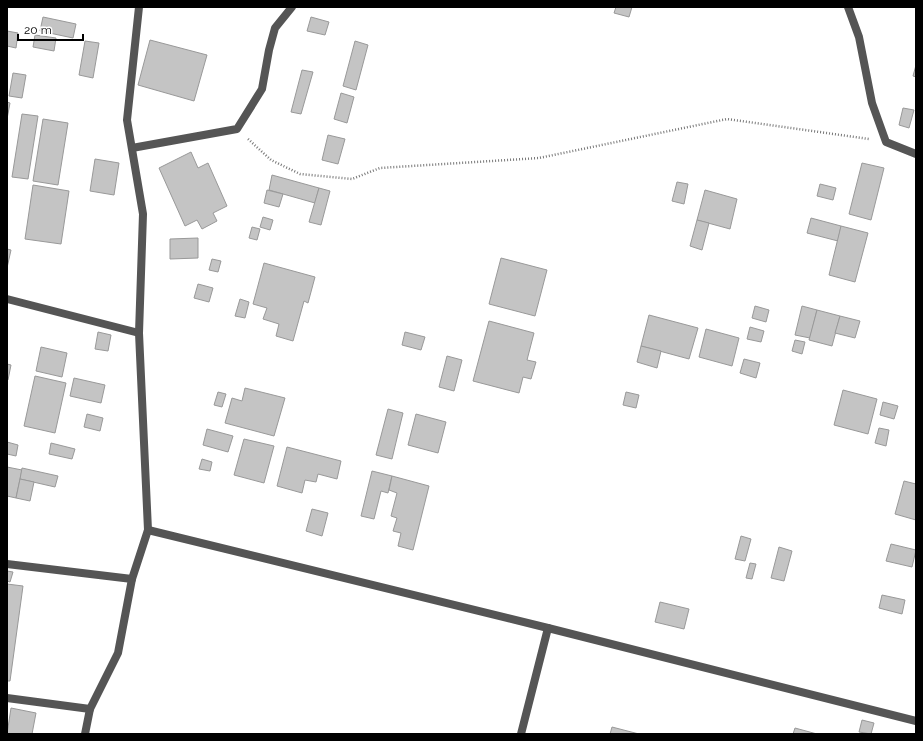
<svg xmlns="http://www.w3.org/2000/svg" width="923" height="741" font-family="Raleway,sans-serif">
  <rect width="100%" height="100%" fill="#fff"/>
  <g fill="#c4c4c4" stroke="#999">
    <path d="M616,7H632L629,17L614,13Z"/>
    <path d="M43,17L76,24L73,38L40,31Z"/>
    <path d="M311,17L329,22L325,35L307,31Z"/>
    <path d="M7,31L18,33L16,48L7,46Z"/>
    <path d="M35,35L56,38L54,51L33,47Z"/>
    <path d="M150,40L207,55L194,101L138,85Z"/>
    <path d="M85,41L99,43L93,78L79,75Z"/>
    <path d="M355,41L368,45L356,90L343,86Z"/>
    <path d="M916,65V77L913,76Z"/>
    <path d="M302,70L313,72L301,114L291,112Z"/>
    <path d="M13,73L26,75L22,98L9,96Z"/>
    <path d="M341,93L354,97L347,123L334,119Z"/>
    <path d="M7,102L10,103L7,119Z"/>
    <path d="M903,108L914,110L909,128L899,125Z"/>
    <path d="M22,114L38,116L28,179L12,177Z"/>
    <path d="M43,119L68,123L58,185L33,181Z"/>
    <path d="M328,135L345,139L338,164L322,160Z"/>
    <path d="M191,152L198,168L208,163L227,206L213,213L217,221L202,229L197,220L185,226L159,168Z"/>
    <path d="M95,159L119,163L114,195L90,191Z"/>
    <path d="M862,163L884,168L871,220L849,214Z"/>
    <path d="M272,175L319,188L315,203L269,190Z"/>
    <path d="M677,182L688,184L684,204L672,201Z"/>
    <path d="M820,184L836,188L833,200L817,196Z"/>
    <path d="M33,185L69,191L61,244L25,239Z"/>
    <path d="M319,188L330,191L321,225L309,222Z"/>
    <path d="M267,190L283,194L279,207L264,203Z"/>
    <path d="M705,190L737,199L730,229L697,220Z"/>
    <path d="M263,217L273,220L270,230L260,227Z"/>
    <path d="M811,218L841,226L838,241L807,233Z"/>
    <path d="M697,220L709,223L702,250L690,246Z"/>
    <path d="M841,226L868,233L855,282L829,275Z"/>
    <path d="M252,227L260,229L257,240L249,238Z"/>
    <path d="M198,238V258L170,259V239Z"/>
    <path d="M7,249L11,250L7,268Z"/>
    <path d="M501,258L547,270L535,316L489,304Z"/>
    <path d="M212,259L221,261L218,272L209,270Z"/>
    <path d="M264,263L315,277L308,303L304,301L293,341L276,336L279,324L263,319L267,308L253,304Z"/>
    <path d="M198,284L213,288L209,302L194,298Z"/>
    <path d="M240,299L249,302L245,318L235,316Z"/>
    <path d="M755,306L769,310L766,322L752,318Z"/>
    <path d="M802,306L817,310L810,338L795,335Z"/>
    <path d="M817,310L840,316L832,346L809,340Z"/>
    <path d="M649,315L698,328L689,359L641,346Z"/>
    <path d="M840,316L860,321L855,338L835,333Z"/>
    <path d="M489,321L534,333L527,360L536,362L531,379L523,377L519,393L473,381Z"/>
    <path d="M750,327L764,331L761,342L747,339Z"/>
    <path d="M706,329L739,338L732,366L699,357Z"/>
    <path d="M98,332L111,335L108,351L95,349Z"/>
    <path d="M405,332L425,337L421,350L402,345Z"/>
    <path d="M795,340L805,342L802,354L792,351Z"/>
    <path d="M641,346L661,351L657,368L637,362Z"/>
    <path d="M41,347L67,353L62,377L36,371Z"/>
    <path d="M447,356L462,360L454,391L439,387Z"/>
    <path d="M744,359L760,363L756,378L740,373Z"/>
    <path d="M7,364L11,365L8,380H7Z"/>
    <path d="M35,376L66,383L55,433L24,426Z"/>
    <path d="M74,378L105,385L101,403L70,396Z"/>
    <path d="M245,388L285,398L274,436L225,423L232,398L242,401Z"/>
    <path d="M843,390L877,399L868,434L834,425Z"/>
    <path d="M218,392L226,394L222,407L214,405Z"/>
    <path d="M626,392L639,395L636,408L623,405Z"/>
    <path d="M883,402L898,406L894,419L880,415Z"/>
    <path d="M388,409L403,413L392,459L376,455Z"/>
    <path d="M87,414L103,418L100,431L84,427Z"/>
    <path d="M416,414L446,422L438,453L408,445Z"/>
    <path d="M879,428L889,430L886,446L875,443Z"/>
    <path d="M207,429L233,436L228,452L203,445Z"/>
    <path d="M244,439L274,446L264,483L234,475Z"/>
    <path d="M7,442L18,445L16,456L7,454Z"/>
    <path d="M51,443L75,449L72,459L49,454Z"/>
    <path d="M287,447L341,461L337,479L318,474L316,482L305,480L302,493L277,486Z"/>
    <path d="M202,459L212,462L210,471L199,469Z"/>
    <path d="M7,467L22,470L16,498L7,496Z"/>
    <path d="M22,468L58,476L55,487L20,479Z"/>
    <path d="M372,471L392,476L388,493L381,491L374,519L361,516Z"/>
    <path d="M392,476L429,486L413,550L398,546L401,533L393,531L397,518L391,516L397,493L389,490Z"/>
    <path d="M20,479L34,482L30,501L16,498Z"/>
    <path d="M904,481L916,484V520L895,514Z"/>
    <path d="M312,509L328,513L322,536L306,531Z"/>
    <path d="M741,536L751,539L745,561L735,559Z"/>
    <path d="M891,544L916,550L912,567L886,561Z"/>
    <path d="M779,547L792,551L784,581L771,578Z"/>
    <path d="M750,563L756,564L752,579L746,578Z"/>
    <path d="M7,571L13,572L10,582L7,581Z"/>
    <path d="M7,584L23,586L10,681H7Z"/>
    <path d="M882,595L905,600L902,614L879,608Z"/>
    <path d="M660,602L689,609L684,629L655,622Z"/>
    <path d="M11,708L36,713L32,734H7Z"/>
    <path d="M862,720L874,723L871,734L859,732Z"/>
    <path d="M612,727L639,734H610Z"/>
    <path d="M795,728L817,734H793Z"/>
  </g>
  <g fill="none" stroke-linecap="round" stroke-linejoin="round">
    <path stroke="#777" stroke-width="2.5" stroke-dasharray="1 2" stroke-linecap="butt" d="M248,139L271,160L300,174L352,179L380,168L539,158L727,119L869,139"/>
    <g stroke="#555" stroke-width="8">
      <path d="M848,7L859,37L872,103L886,142L916,154"/>
      <path d="M132,148L237,129L262,89L269,50L275,28L292,7"/>
      <path d="M7,299L139,333"/>
      <path d="M148,530L548,628L916,721"/>
      <path d="M7,564L132,579"/>
      <path d="M7,698L90,709"/>
      <path d="M85,734L90,709L118,653L132,579L148,530L139,333L143,214L127,120L139,7"/>
      <path d="M521,734L548,628"/>
    </g>
  </g>
  <rect width="923" height="741" fill="none" stroke="#000000" stroke-width="16"/>
  <path d="M18 34v6h65v-6" fill="none" stroke="#000000" stroke-width="2"/>
  <text x="24" y="34" font-size="12" fill="#000000" stroke="#ffffff" stroke-width="3" paint-order="stroke">20 m</text>
</svg>
